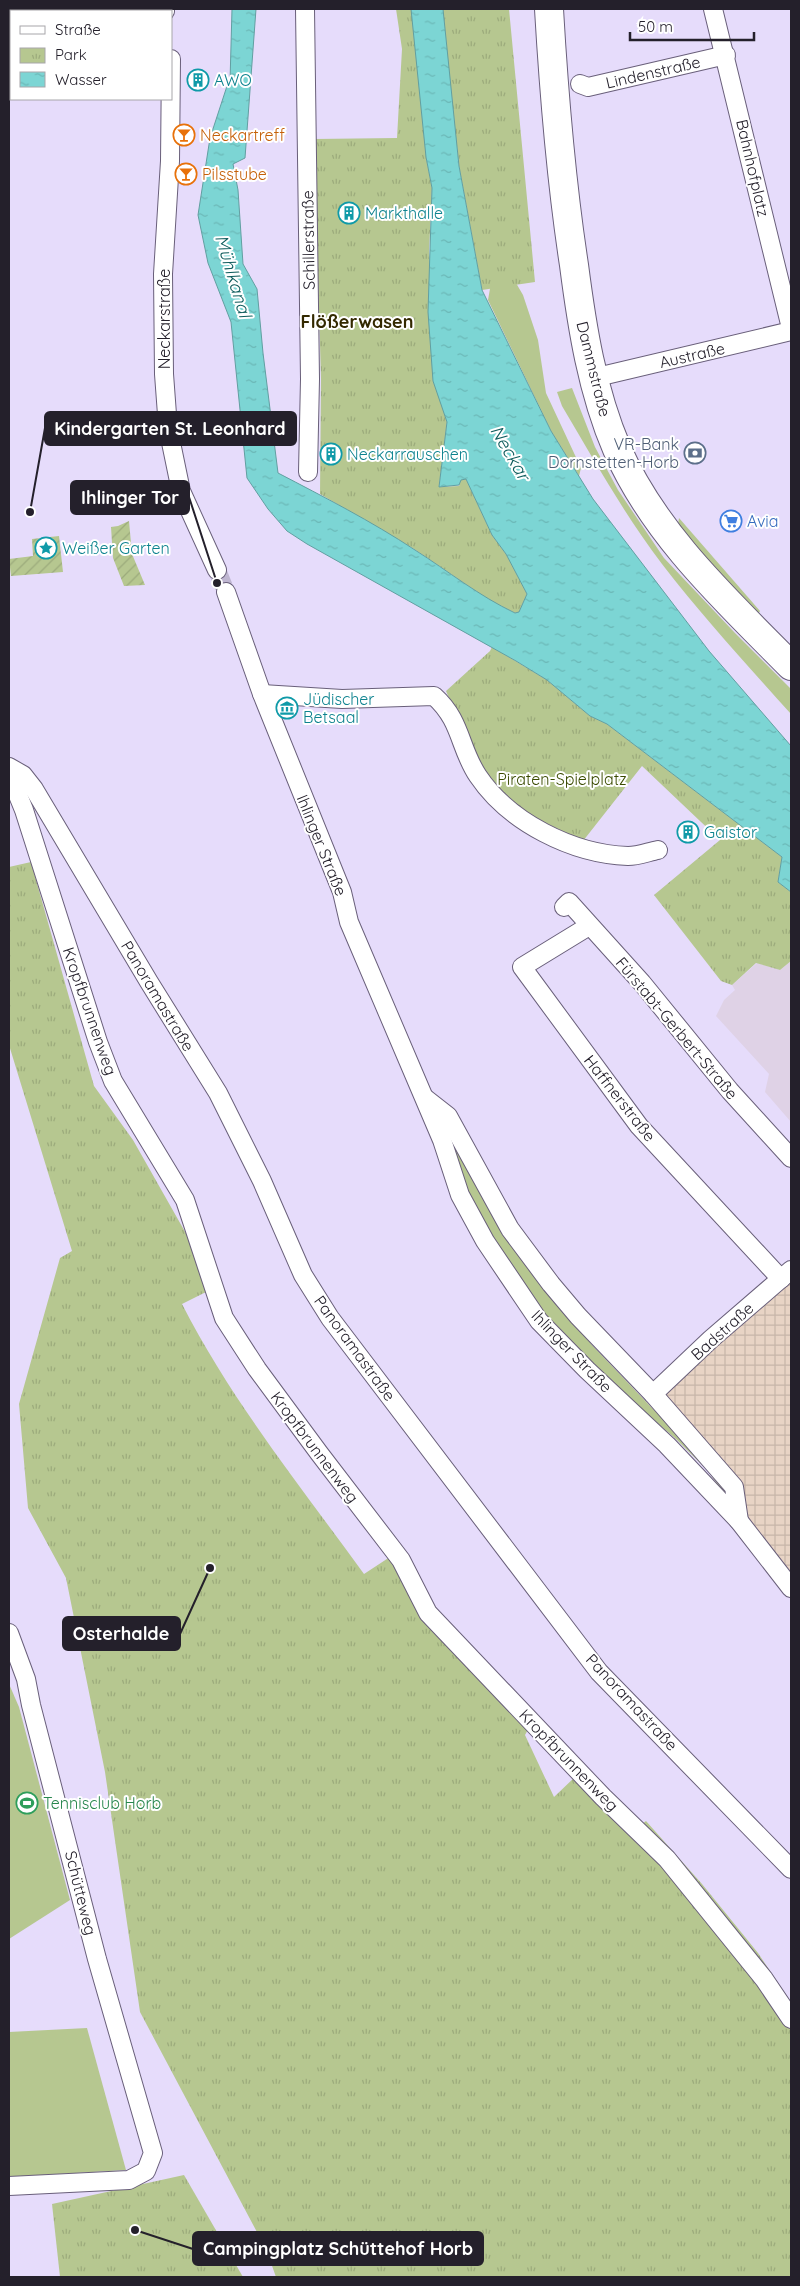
<svg xmlns="http://www.w3.org/2000/svg" width="800" height="2286" font-family="Quicksand,sans-serif">
  <defs>
    <pattern id="industrial-grid" width="8" height="8" patternUnits="userSpaceOnUse" patternTransform="scale(1.25)"><rect width="8" height="8" fill="#e8d4c5"/><path d="M0 4h8M4 0v8" fill="none" stroke="#c7b6a9"/></pattern>
    <pattern id="park-tufts" width="24" height="20" patternUnits="userSpaceOnUse" patternTransform="scale(1.25)"><rect width="24" height="20" fill="#b6c790"/><path d="M3 7l-1-3M5 7V3M7 7l1-3M15 17l-1-3M17 17v-4M19 17l1-3" fill="none" stroke="#9cab7c"/></pattern>
    <pattern id="garden-furrows" width="10" height="10" patternUnits="userSpaceOnUse" patternTransform="scale(1.25)"><rect width="10" height="10" fill="#b6c790"/><path d="M-1 1l2-2M0 10L10 0M9 11l2-2" fill="none" stroke="#9cab7c"/></pattern>
    <pattern id="water-ripples" width="26" height="14" patternUnits="userSpaceOnUse" patternTransform="scale(1.25)"><rect width="26" height="14" fill="#7cd5d4"/><path d="M2 4q2-2 4 0t4 0M15 11q2-2 4 0t4 0" fill="none" stroke="#6bb7b6"/></pattern>
  </defs>
  <rect width="100%" height="100%" fill="#e6dcfb"/>
  <path fill="url(#industrial-grid)" d="M791,1281V1575L744,1514L742,1483L662,1394Z"/>
  <path fill="#dfd2e6" d="M791,961V1122L765,1092L769,1074L716,1016L724,1000L735,990L732,985L757,963L780,970Z"/>
  <g fill="#b6c790">
    <path d="M509,271L523,295L538,340L546,393L581,468L579,476L551,431L488,300L491,283Z"/>
    <path d="M572,388L595,447L618,490L664,558L735,633L791,689V714C747,665 702,616 662,564C624,514 594,460 562,406L557,392Z"/>
    <path d="M679,518L760,611L757,616L748,609L678,524Z"/>
    <path d="M445,1125L520,1253L592,1345L653,1409L713,1468L729,1494L727,1497L707,1470L676,1439L611,1383L542,1311L485,1227L464,1182Z"/>
    <path d="M9,1684L19,1707L70,1900L9,1939Z"/>
    <path d="M87,2028L126,2170L9,2177V2032Z"/>
  </g>
  <g fill="url(#park-tufts)">
    <path d="M396,9H509L535,282L482,290L459,166L457,146L426,157L432,188L429,252L443,409L447,422L439,487L459,486L461,479H466L492,535L506,554L527,594L519,612L515,613L499,605V651L547,680L590,716L607,724L782,857L778,882L791,892V961L780,970L756,963L732,985L721,981L654,895L720,840L642,766L583,841L529,815L505,798L482,774L446,691L490,651L492,647L483,596L414,549L320,494L321,379L314,139L397,138L402,49Z"/>
    <path d="M31,862L94,1086L133,1140L188,1237L206,1292L182,1304C231,1400 301,1487 364,1574L396,1553L448,1626L530,1726L525,1735L554,1797L576,1776L632,1832L646,1821L702,1884L758,1953L791,2002V2277H276L266,2249L140,2012L105,1772L66,1578L28,1508L19,1404L60,1258L72,1251L9,1045V867Z"/>
    <path d="M184,2175L243,2277H60L52,2204Z"/>
  </g>
  <g fill="url(#garden-furrows)">
    <path d="M129,521L132,554L145,585L124,586L113,558L111,527L118,526Z"/>
    <path d="M59,536L63,572L11,576L9,559L33,556L32,539Z"/>
  </g>
  <path fill="url(#water-ripples)" stroke="#629fa1" d="M232,9H256L245,158L233,164L238,190L243,264L257,289L263,353L278,473C324,497 371,521 415,550C448,571 479,596 515,613L519,612L527,594L506,554L492,535L466,479L461,480L459,485L439,487L447,422L433,381L428,312L432,188L426,157L411,9H443L459,166L482,290L551,431L593,499L709,651L791,746V892L778,882L782,857L607,724L590,716L547,680L516,661L307,544L287,531L268,509L247,478L231,322L208,263L198,215L210,138L228,83L230,82Z"/>
  <g fill="none" stroke-linecap="round" stroke-linejoin="round">
    <path stroke="#bfb6d1" stroke-width="18" stroke-dasharray="18 9" stroke-linecap="butt" d="M217,570L226,592"/>
    <g stroke="#695f7a" stroke-width="20">
      <g id="minor">
        <path d="M164,9L165,11"/>
        <path d="M305,9L310,379L308,472"/>
        <path d="M713,9L791,328"/>
        <path d="M171,59L170,161L163,274L164,374L168,428L181,491L217,570"/>
        <path d="M580,84L588,87L726,55"/>
        <path d="M593,378L791,331"/>
        <path d="M226,592L262,694L342,892L349,922L442,1140L460,1195L485,1241L539,1321L587,1370L667,1445L739,1521L791,1588"/>
        <path d="M262,694L342,699L434,696C462,721 459,748 478,776C509,822 572,854 628,856C638,856 648,852 658,850"/>
        <path d="M9,767L23,775L34,789L149,982L218,1093L262,1181L303,1275L330,1318L599,1672L791,1869"/>
        <path d="M9,773L24,810L98,1042L113,1081L185,1200L224,1318L257,1369L319,1453L401,1560L428,1613L603,1797L667,1859L764,1979L791,2019"/>
        <path d="M564,907L569,902L642,983L730,1091L791,1158"/>
        <path d="M589,926L522,967L639,1126L781,1279"/>
        <path d="M425,1098L448,1116L510,1229L551,1284L578,1316L653,1394L734,1487L739,1521"/>
        <path d="M653,1394L711,1339L791,1270"/>
        <path d="M9,1633L26,1679L31,1705L97,1959L153,2153L146,2171L129,2180L9,2186"/>
      </g>
    </g>
    <g stroke="#695f7a" stroke-width="30">
      <path id="primary" d="M549,9C554,95 561,180 574,265C582,327 592,391 617,449C655,535 726,600 791,666"/>
    </g>
    <use href="#minor" stroke="#fff" stroke-width="18"/>
    <use href="#primary" stroke="#fff" stroke-width="28"/>
  </g>
  <defs>
    <g id="building-ring" transform="scale(1.125)"><circle r="9.5" fill="#fff" stroke="#0f9aa8" stroke-width="1.5"/><path d="M-4-6H4V6H1V3H-1V6H-4ZM-2.5-4.3h1.7v1.8h-1.7ZM.8-4.3h1.7v1.8H.8ZM-2.5-1h1.7V.8h-1.7ZM.8-1h1.7V.8H.8Z" fill="#0f9aa8"/></g>
    <g id="bar-ring" transform="scale(1.125)"><circle r="9.5" fill="#fff" stroke="#e8710a" stroke-width="1.5"/><path d="M-6-5H6L.8 .8V4.5H3.5V6h-7V4.5H-.8V.8Z" fill="#e8710a"/></g>
    <g id="bank-ring" transform="scale(1.125)"><circle r="9.5" fill="#fff" stroke="#5c6f8a" stroke-width="1.5"/><path d="M-6-4H6V4H-6ZM0-2.3a2.3 2.3 0 1 0 0 4.6a2.3 2.3 0 1 0 0-4.6Z" fill="#5c6f8a"/></g>
    <g id="supermarket-ring" transform="scale(1.125)"><circle r="9.5" fill="#fff" stroke="#3f7fe0" stroke-width="1.5"/><path d="M-6-5.5h2.5l.6 2H6L4.5 2H-2.5L-4.4-4H-6ZM-1.5 3.2a1.3 1.3 0 1 0 .1 0ZM3 3.2a1.3 1.3 0 1 0 .1 0Z" fill="#3f7fe0"/></g>
    <g id="sight-ring" transform="scale(1.125)"><circle r="9.5" fill="#fff" stroke="#0f9aa8" stroke-width="1.5"/><path d="M0-6L1.8-2.2L6-1.7L2.9 1.2L3.7 5.4L0 3.3L-3.7 5.4L-2.9 1.2L-6-1.7L-1.8-2.2Z" fill="#0f9aa8"/></g>
    <g id="museum-ring" transform="scale(1.125)"><circle r="9.5" fill="#fff" stroke="#0f9aa8" stroke-width="1.5"/><path d="M0-6L6-3V-2H-6V-3ZM-5-1h2V3h-2ZM-1-1h2V3h-2ZM3-1h2V3H3ZM-6 4H6V6H-6Z" fill="#0f9aa8"/></g>
    <g id="stadium-ring" transform="scale(1.125)"><circle r="9.5" fill="#fff" stroke="#2e9e5b" stroke-width="1.5"/><path d="M0-5a6.5 5 0 1 0 0 10a6.5 5 0 1 0 0-10ZM-3.5-1.8h7v3.6h-7Z" fill="#2e9e5b"/></g>
  </defs>
  <g fill-rule="evenodd">
    <use href="#building-ring" x="198" y="80"/>
    <use href="#bar-ring" x="184" y="135"/>
    <use href="#bar-ring" x="186" y="174"/>
    <use href="#building-ring" x="349" y="213"/>
    <use href="#bank-ring" x="695" y="453"/>
    <use href="#building-ring" x="331" y="454"/>
    <use href="#supermarket-ring" x="731" y="521"/>
    <use href="#sight-ring" x="46" y="548"/>
    <use href="#museum-ring" x="287" y="708"/>
    <use href="#building-ring" x="688" y="832"/>
    <use href="#stadium-ring" x="27" y="1803"/>
  </g>
  <g text-anchor="middle" stroke-width="4" stroke-linejoin="round" paint-order="stroke">
    <g font-size="16" fill="#24202b" stroke="#fff">
      <text transform="translate(653 72) rotate(-13)" y="6">Lindenstraße</text>
      <text transform="translate(753 168) rotate(77)" y="6">Bahnhofplatz</text>
      <text transform="translate(308 240) rotate(-91)" y="6">Schillerstraße</text>
      <text transform="translate(164 319) rotate(-90)" y="6">Neckarstraße</text>
      <text transform="translate(692 355) rotate(-13)" y="6">Austraße</text>
      <text transform="translate(594 369) rotate(76)" y="6">Dammstraße</text>
      <text transform="translate(322 845) rotate(68)" y="6">Ihlinger Straße</text>
      <text transform="translate(158 996) rotate(59)" y="6">Panoramastraße</text>
      <text transform="translate(90 1011) rotate(71)" y="6">Kropfbrunnenweg</text>
      <text transform="translate(677 1028) rotate(50)" y="6">Fürstabt-Gerbert-Straße</text>
      <text transform="translate(620 1098) rotate(52)" y="6">Haffnerstraße</text>
      <text transform="translate(722 1331) rotate(-42)" y="6">Badstraße</text>
      <text transform="translate(355 1348) rotate(54)" y="6">Panoramastraße</text>
      <text transform="translate(572 1351) rotate(46)" y="6">Ihlinger Straße</text>
      <text transform="translate(315 1447) rotate(53)" y="6">Kropfbrunnenweg</text>
      <text transform="translate(632 1702) rotate(47)" y="6">Panoramastraße</text>
      <text transform="translate(569 1760) rotate(46)" y="6">Kropfbrunnenweg</text>
      <text transform="translate(81 1893) rotate(76)" y="6">Schütteweg</text>
    </g>
    <g font-size="16" fill="#0d838f" stroke="#fff" text-anchor="start">
      <text x="214" y="86">AWO</text>
      <text x="365" y="219">Markthalle</text>
      <text x="347" y="460">Neckarrauschen</text>
      <text x="62" y="554">Weißer Garten</text>
      <text x="303" y="705">Jüdischer<tspan x="303" dy="18">Betsaal</tspan></text>
      <text x="704" y="838">Gaistor</text>
    </g>
    <g font-size="16" fill="#c56008" stroke="#fff" text-anchor="start">
      <text x="200" y="141">Neckartreff</text>
      <text x="202" y="180">Pilsstube</text>
    </g>
    <g font-size="16" fill="#4e5e75" stroke="#fff" text-anchor="end">
      <text x="679" y="450">VR-Bank<tspan x="679" dy="18">Dornstetten-Horb</tspan></text>
    </g>
    <g font-size="16" fill="#366cbe" stroke="#fff" text-anchor="start">
      <text x="747" y="527">Avia</text>
    </g>
    <g font-size="16" fill="#3a4a00" stroke="#fff">
      <text x="562" y="785">Piraten-Spielplatz</text>
    </g>
    <g font-size="16" fill="#27864d" stroke="#fff" text-anchor="start">
      <text x="43" y="1809">Tennisclub Horb</text>
    </g>
    <g font-size="18" font-style="italic" fill="#0e5c5c" stroke="#fff">
      <text transform="translate(233 276) rotate(73)" y="6">Mühlkanal</text>
      <text transform="translate(510 453) rotate(60)" y="6">Neckar</text>
    </g>
    <g font-size="18" font-weight="bold" fill="#332900" stroke="#fff">
      <text x="357" y="328">Flößerwasen</text>
    </g>
  </g>
  <path fill="none" stroke="#24202b" stroke-width="2" d="M30 512L45 428M217 583L189 497M210 1568L180 1634M135 2230L193 2249"/>
  <g fill="#24202b" stroke="#fff" stroke-width="2">
    <circle cx="30" cy="512" r="5"/>
    <circle cx="217" cy="583" r="5"/>
    <circle cx="210" cy="1568" r="5"/>
    <circle cx="135" cy="2230" r="5"/>
  </g>
  <g fill="#24202b" stroke="#24202b" stroke-width="2">
    <rect x="45" y="412" width="251" height="33" rx="5"/>
    <rect x="71" y="481" width="118" height="33" rx="5"/>
    <rect x="63" y="1617" width="117" height="33" rx="5"/>
    <rect x="193" y="2232" width="290" height="33" rx="5"/>
  </g>
  <g font-size="18" text-anchor="middle" font-weight="bold" fill="#fff">
    <text x="170" y="435">Kindergarten St. Leonhard</text>
    <text x="130" y="504">Ihlinger Tor</text>
    <text x="121" y="1640">Osterhalde</text>
    <text x="338" y="2255">Campingplatz Schüttehof Horb</text>
  </g>
  <rect width="800" height="2286" fill="none" stroke="#24202b" stroke-width="20"/>
  <rect x="10" y="10" width="162" height="90" fill="#ffffff" stroke="#a7a6aa"/>
  <rect x="20" y="26" width="25" height="8" fill="#ffffff" stroke="#a7a6aa"/>
  <text x="55" y="35" font-size="15" fill="#24202b">Straße</text>
  <rect x="20" y="48" width="25" height="15" fill="url(#park-tufts)" stroke="#a7a6aa"/>
  <text x="55" y="60" font-size="15" fill="#24202b">Park</text>
  <rect x="20" y="72" width="25" height="15" fill="url(#water-ripples)" stroke="#a7a6aa"/>
  <text x="55" y="85" font-size="15" fill="#24202b">Wasser</text>
  <path d="M630 32v8h124v-8" fill="none" stroke="#24202b" stroke-width="2.5"/>
  <text x="638" y="32" font-size="15" fill="#24202b" stroke="#ffffff" stroke-width="4" paint-order="stroke">50 m</text>
</svg>
